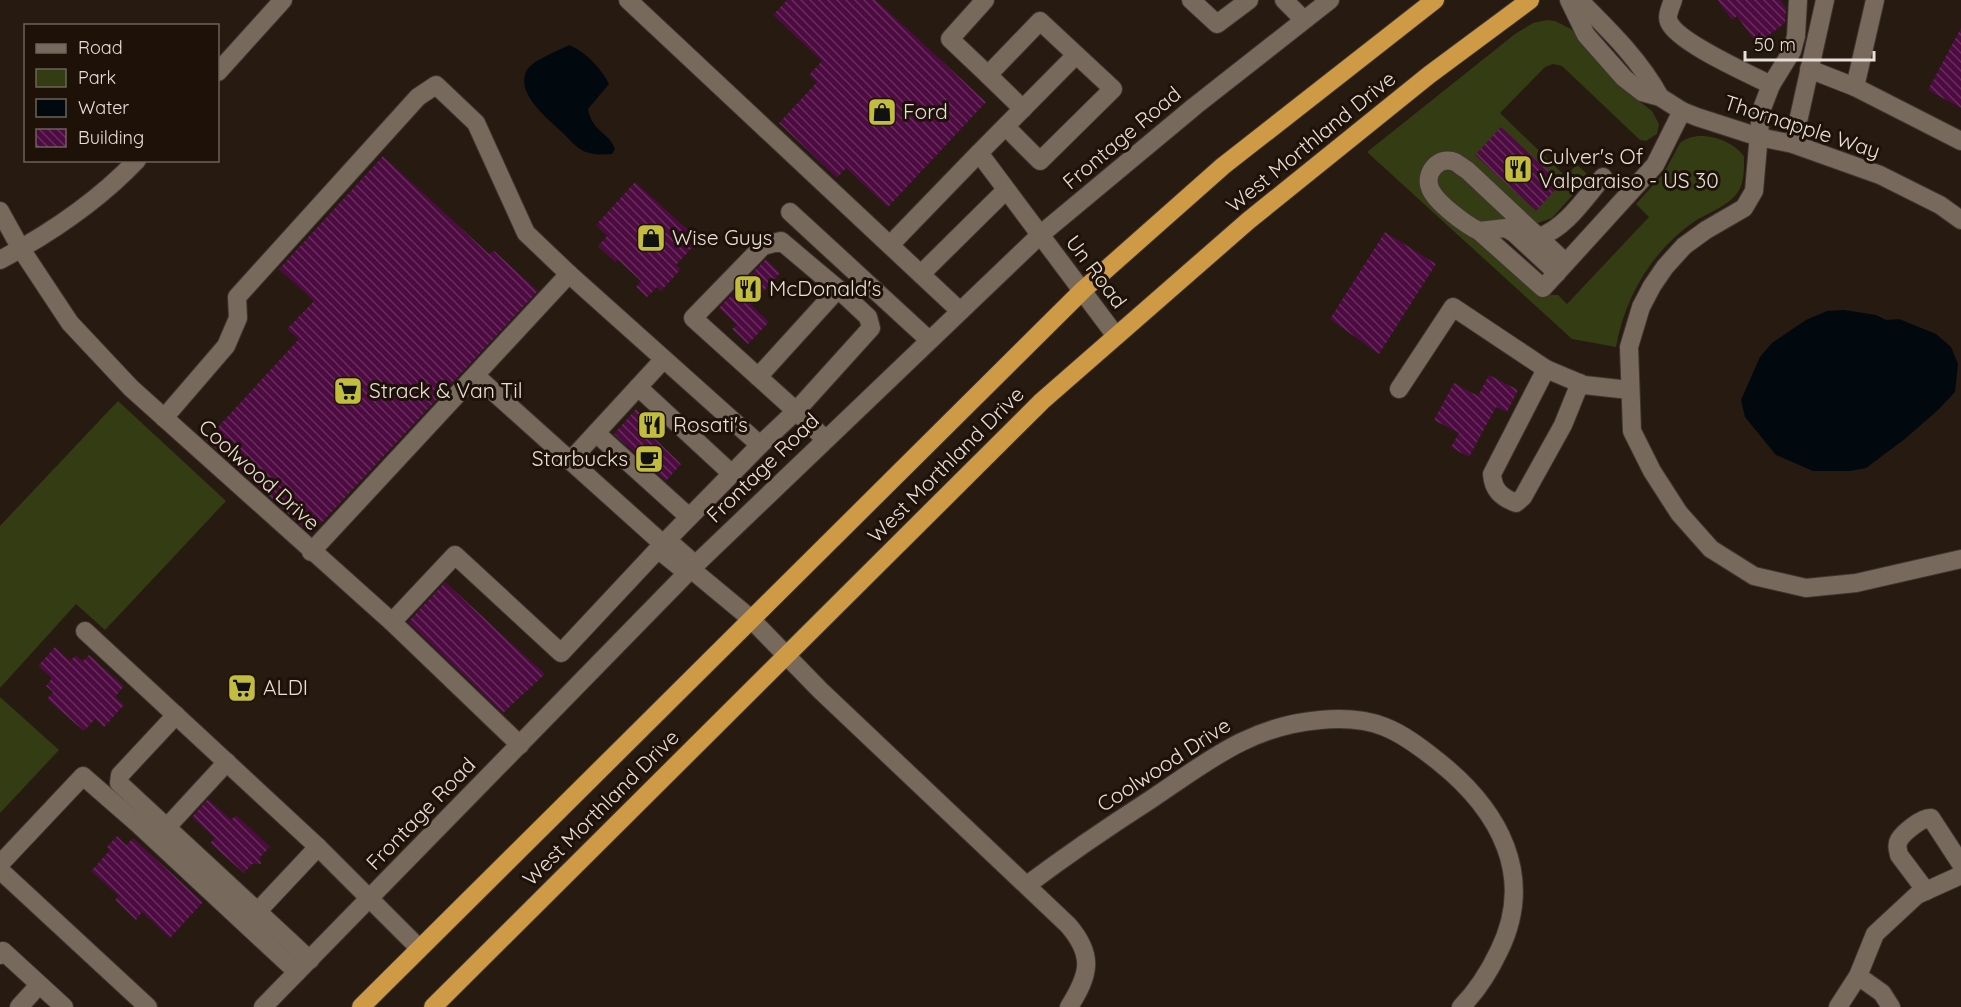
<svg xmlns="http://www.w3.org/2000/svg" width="1961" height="1007" font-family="Quicksand,sans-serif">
  <defs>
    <pattern id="building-back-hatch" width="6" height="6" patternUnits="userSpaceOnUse" patternTransform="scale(1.5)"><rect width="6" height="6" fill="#4d0b42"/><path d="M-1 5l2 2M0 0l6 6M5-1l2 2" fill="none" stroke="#672e5d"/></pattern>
  </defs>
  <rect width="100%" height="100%" fill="#261a11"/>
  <g fill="#343c13">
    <path d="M1547,20L1555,21L1571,29L1635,98L1652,111L1659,124L1657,134L1646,141L1640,140L1562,66L1553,64L1545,67L1500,113L1565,176L1577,165L1586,173L1587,179L1552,218L1538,223L1531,221L1465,160L1421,175L1484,240L1545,295H1558L1567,304L1649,217L1636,204L1664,173L1680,143C1697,128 1732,139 1744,156C1744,169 1745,185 1735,196C1724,208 1705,214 1692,223C1651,253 1625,297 1616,347L1572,339L1367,152L1515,34L1533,23Z"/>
    <path d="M1454,169L1535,244L1478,222L1440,192L1436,177L1443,170Z"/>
    <path d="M118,401L226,501L105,630L76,604L0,688V526Z"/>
    <path d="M0,697L59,750L0,813Z"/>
  </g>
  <g fill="#01080e">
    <path d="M569,45C586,52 601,68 609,84L588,109C592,132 609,132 615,149L612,154C602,155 589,155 580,149C574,145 568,138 563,133C549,120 516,94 526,72C530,61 558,51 569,45Z"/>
    <path d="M1844,310L1876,315L1886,320L1899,319L1936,334L1951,347L1958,364L1955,392L1939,409L1906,438L1866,468L1850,471H1813L1776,455L1745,417L1741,400L1760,357L1772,343L1806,320L1827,311Z"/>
  </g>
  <g fill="url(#building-back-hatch)">
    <path d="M787,0H876L986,102L888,207L846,168L837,178L779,123L817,82L809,75L822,61L773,15Z"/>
    <path d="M1717,0H1780L1786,8L1785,23L1757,44L1737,16L1732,20Z"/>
    <path d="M1961,28V108L1928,90Z"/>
    <path d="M1501,127L1561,183L1536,211L1475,155Z"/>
    <path d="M383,156L489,254L494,251L538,291L311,534L206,440L299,339L287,329L314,301L279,269Z"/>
    <path d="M635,182L699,240L676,265L681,269L661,291L657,287L647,297L636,287L641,281L618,260L615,262L598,246L607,236L596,225Z"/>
    <path d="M1385,232L1436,264L1379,354L1330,319Z"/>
    <path d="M766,259L780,273L751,305L769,322L748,344L732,329L737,325L719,308Z"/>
    <path d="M1489,375L1518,390L1507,412L1496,407L1469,457L1451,447L1459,433L1434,420L1454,383L1478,396Z"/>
    <path d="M636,409L645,418L650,413L663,425L652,436L681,464L666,481L614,434Z"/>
    <path d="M445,582L545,674L503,713L408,622Z"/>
    <path d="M55,647L70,661L76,655L83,661L89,655L124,686L115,697L124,705L104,727L95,719L84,731L47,699L53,692L46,686L52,678L38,666Z"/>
    <path d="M208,799L231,820L236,815L270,847L260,857L261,864H252L244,873L210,843L215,838L192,817Z"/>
    <path d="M117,836L126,845L133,838L203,902L170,938L142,912L136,920L115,900L119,896L91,871L110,850L107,847Z"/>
  </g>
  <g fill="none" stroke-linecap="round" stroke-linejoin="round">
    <g stroke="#3f3530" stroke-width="20">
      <g id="minor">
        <path d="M628,0L960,311"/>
        <path d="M985,0L950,39L988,75L1040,21L1113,89L1040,161L1006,127"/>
        <path d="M1191,0L1217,24L1249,0"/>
        <path d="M1284,0L1304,20"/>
        <path d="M1569,0L1586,35L1624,78L1642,92L1660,97L1682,111L1697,117L1759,137L1793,144L1880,175L1940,205L1961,220"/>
        <path d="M1579,0C1609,30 1640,60 1660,97"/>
        <path d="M1673,0C1671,6 1666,16 1669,22C1678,43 1750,74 1771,85"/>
        <path d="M1798,0L1796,36L1792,51L1771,85L1761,111L1754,191L1744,208L1706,230L1684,246L1665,267L1652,286L1641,307L1629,347L1632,431L1652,471L1679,513L1711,549L1754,576L1806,588L1856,583L1961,559"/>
        <path d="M1875,0L1855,87L1961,141"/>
        <path d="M1809,69L1855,87"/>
        <path d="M218,72L283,0"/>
        <path d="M988,75L1023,109"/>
        <path d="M1793,144L1825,0"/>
        <path d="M979,153L1076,55"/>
        <path d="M0,211L21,249L70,323L131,388L392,622L520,745"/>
        <path d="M790,212L929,340"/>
        <path d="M1479,231L1506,228L1514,233L1557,273"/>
        <path d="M1539,237C1566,228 1585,198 1603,177"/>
        <path d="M890,245L979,153L1116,336"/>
        <path d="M0,260C49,234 98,201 137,160"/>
        <path d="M1566,263L1467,170C1463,168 1459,164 1455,162C1439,155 1424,173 1430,188C1435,202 1466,225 1479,231L1543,288L1655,165L1682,111"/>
        <path d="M569,274L760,445L796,411L825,439"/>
        <path d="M921,274L1006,190"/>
        <path d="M1546,369L1492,474C1493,490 1501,497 1516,503L1523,497L1563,425L1580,383"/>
        <path d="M476,376L663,544L673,545L689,559L691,569"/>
        <path d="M758,377L838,289L868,317L871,328L796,411L693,318L763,246L781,241L838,289"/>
        <path d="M638,387L732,474"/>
        <path d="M1399,389L1453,307L1546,369L1584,385L1629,390"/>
        <path d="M164,418L226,346L238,318L237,297L418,97L436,85L476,123L526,233L569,274L311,552"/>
        <path d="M596,433L689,517"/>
        <path d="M570,461L663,360"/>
        <path d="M663,544L665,555L681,568L691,569"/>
        <path d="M691,569L750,618L820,690L1068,925C1095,956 1089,975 1069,1007"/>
        <path d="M392,622L455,555L561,653L663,544L760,445"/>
        <path d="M85,631L318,847L419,948"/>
        <path d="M176,715L120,775L119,783L310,960"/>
        <path d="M167,827L227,762"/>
        <path d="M0,864L83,776L138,824L297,972"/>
        <path d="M0,870L148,1007"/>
        <path d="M1027,885C1067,855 1108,827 1150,800C1207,762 1249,726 1320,720C1374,715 1398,729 1439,762C1499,810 1536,876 1499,951C1489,972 1477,991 1461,1007"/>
        <path d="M1926,891L1899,855C1898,850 1896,845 1899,840C1903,833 1922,817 1931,818L1961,864"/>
        <path d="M257,912L318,847"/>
        <path d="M0,955L3,951L64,1007"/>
        <path d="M1858,976L1882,993L1891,1007"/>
        <path d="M19,1007L39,985"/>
        <path d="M263,1007L691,569L1040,235L1195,106L1330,0"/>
        <path d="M1838,1007L1858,976L1875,934L1917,895L1961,875"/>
      </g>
    </g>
    <g stroke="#3f3530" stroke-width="20">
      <g id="highway">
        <path d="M361,1007L1083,290L1223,166L1435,0"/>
        <path d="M433,1007L1042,401L1248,221L1429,75L1530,0"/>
      </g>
    </g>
    <use href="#minor" stroke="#78695d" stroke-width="18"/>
    <use href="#highway" stroke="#cf9a46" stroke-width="18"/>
  </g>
  <defs>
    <g id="shop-square" transform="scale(1.5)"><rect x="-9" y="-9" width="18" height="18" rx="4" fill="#c2bd3f" stroke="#1d1108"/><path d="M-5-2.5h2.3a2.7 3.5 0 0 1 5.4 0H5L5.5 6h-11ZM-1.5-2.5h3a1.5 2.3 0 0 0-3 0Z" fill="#111"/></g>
    <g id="restaurant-square" transform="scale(1.5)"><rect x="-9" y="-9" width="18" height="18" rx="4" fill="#c2bd3f" stroke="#1d1108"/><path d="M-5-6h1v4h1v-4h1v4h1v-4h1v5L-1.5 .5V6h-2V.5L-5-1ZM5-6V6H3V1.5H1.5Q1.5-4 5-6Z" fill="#111"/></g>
    <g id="supermarket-square" transform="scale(1.5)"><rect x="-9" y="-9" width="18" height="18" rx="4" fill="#c2bd3f" stroke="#1d1108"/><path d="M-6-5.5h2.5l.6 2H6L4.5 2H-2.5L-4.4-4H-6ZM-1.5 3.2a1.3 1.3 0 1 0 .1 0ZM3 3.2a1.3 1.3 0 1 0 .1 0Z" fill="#111"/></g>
    <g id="cafe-square" transform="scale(1.5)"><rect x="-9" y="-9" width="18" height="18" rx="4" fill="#c2bd3f" stroke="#1d1108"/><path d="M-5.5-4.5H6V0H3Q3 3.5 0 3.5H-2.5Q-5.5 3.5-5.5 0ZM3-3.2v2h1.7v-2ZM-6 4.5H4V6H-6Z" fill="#111"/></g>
  </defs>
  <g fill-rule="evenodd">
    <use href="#shop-square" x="882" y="112"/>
    <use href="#restaurant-square" x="1518" y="169"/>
    <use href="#shop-square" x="651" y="238"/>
    <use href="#restaurant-square" x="748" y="289"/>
    <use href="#supermarket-square" x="348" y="391"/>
    <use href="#restaurant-square" x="652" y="425"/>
    <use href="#cafe-square" x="649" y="459"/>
    <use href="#supermarket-square" x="242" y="688"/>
  </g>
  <g text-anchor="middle" stroke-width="6" stroke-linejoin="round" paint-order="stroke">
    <g font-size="21" fill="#e7dfd8" stroke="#1d1108" text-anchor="start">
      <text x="903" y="119">Ford</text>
      <text x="1539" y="164">Culver's Of<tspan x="1539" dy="24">Valparaiso - US 30</tspan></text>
      <text x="672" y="245">Wise Guys</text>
      <text x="769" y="296">McDonald's</text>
      <text x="369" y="398">Strack &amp; Van Til</text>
      <text x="673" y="432">Rosati's</text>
      <text x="628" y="466" text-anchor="end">Starbucks</text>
      <text x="263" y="695">ALDI</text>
    </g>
    <g font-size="21" fill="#e7dfd8" stroke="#1d1108">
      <text transform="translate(1802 127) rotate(18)" y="7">Thornapple Way</text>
      <text transform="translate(1122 138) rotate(-40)" y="7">Frontage Road</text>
      <text transform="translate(1311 142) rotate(-39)" y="7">West Morthland Drive</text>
      <text transform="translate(1096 272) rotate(53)" y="7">Un Road</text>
      <text transform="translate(946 465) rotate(-45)" y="7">West Morthland Drive</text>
      <text transform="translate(763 468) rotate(-44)" y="7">Frontage Road</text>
      <text transform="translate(259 475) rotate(42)" y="7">Coolwood Drive</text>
      <text transform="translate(1164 765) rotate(-33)" y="7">Coolwood Drive</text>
      <text transform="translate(601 808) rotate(-45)" y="7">West Morthland Drive</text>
      <text transform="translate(421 814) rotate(-46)" y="7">Frontage Road</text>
    </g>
  </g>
  <rect x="24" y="24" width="195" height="138" fill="#1d1108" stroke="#6e635b" stroke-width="1.5"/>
  <rect x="36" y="44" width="30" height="9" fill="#78695d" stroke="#6e635b" stroke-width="1.5"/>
  <text x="78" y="54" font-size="18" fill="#e7dfd8">Road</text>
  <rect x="36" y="69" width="30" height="18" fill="#343c13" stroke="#6e635b" stroke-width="1.5"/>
  <text x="78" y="84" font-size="18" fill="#e7dfd8">Park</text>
  <rect x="36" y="99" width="30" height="18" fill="#01080e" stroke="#6e635b" stroke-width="1.5"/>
  <text x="78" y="114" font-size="18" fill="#e7dfd8">Water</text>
  <rect x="36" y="129" width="30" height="18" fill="url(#building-back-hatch)" stroke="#6e635b" stroke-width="1.5"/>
  <text x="78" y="144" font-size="18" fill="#e7dfd8">Building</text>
  <path d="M1745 51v9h129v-9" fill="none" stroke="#e7dfd8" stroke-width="3"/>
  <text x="1754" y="51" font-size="18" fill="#e7dfd8" stroke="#1d1108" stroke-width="4.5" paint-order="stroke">50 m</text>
</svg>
